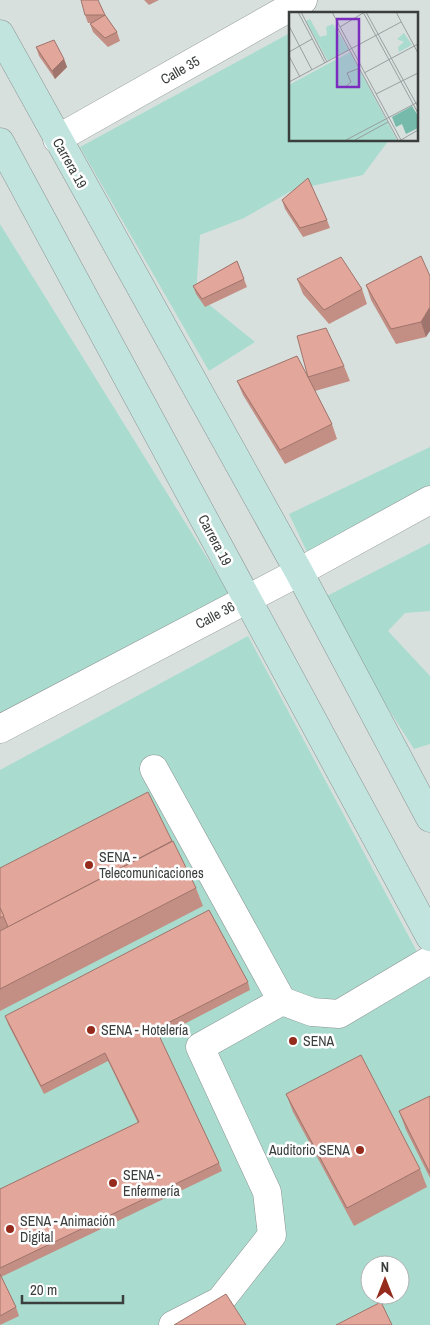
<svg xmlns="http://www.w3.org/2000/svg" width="430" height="1325" font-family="'Archivo Narrow',sans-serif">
  <rect width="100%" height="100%" fill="#d8e0de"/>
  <g fill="#a9dccf" fill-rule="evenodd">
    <path d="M290,33V140H389L363,175L293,190L244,218L200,235L196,294L255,342L209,371L80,147Z"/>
    <path d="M0,224L229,593L0,716Z"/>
    <path d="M430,447V494L308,554L289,514Z"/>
    <path d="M430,543V611L405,613L388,631L430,676V744L414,749L319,600Z"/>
    <path d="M248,636L430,976V1325H0V770ZM370,1265H400V1295H370Z"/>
  </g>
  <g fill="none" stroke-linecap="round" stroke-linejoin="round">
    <g stroke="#8c9492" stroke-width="29">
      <g id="minor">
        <path d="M57,139L303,0"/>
        <path d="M154,769L282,1001"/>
        <path d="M173,1325L220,1301L272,1235L267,1192L200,1047L282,1001L312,1012L339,1014L430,960"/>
      </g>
    </g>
    <g stroke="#8c9492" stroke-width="29">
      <path id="tertiary" d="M0,729L299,572L430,500"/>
    </g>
    <g stroke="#8c9492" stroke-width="29">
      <g id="secondary">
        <path d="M0,34L299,572L430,818"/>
        <path d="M0,142L430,937"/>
      </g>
    </g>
    <use href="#minor" stroke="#fff" stroke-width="28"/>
    <use href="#tertiary" stroke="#fff" stroke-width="28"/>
    <use href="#secondary" stroke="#c2e4de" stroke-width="28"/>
  </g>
  <g fill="#c38f84">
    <path d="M144,0H159L149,5Z"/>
    <path d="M85,15H105L117,32L120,41L108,47L93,32L90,24L91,23H88Z"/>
    <path d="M36,47L64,59L67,67L55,79L39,56Z"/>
    <path d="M282,200L327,220L330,228L303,237L285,209Z"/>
    <path d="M237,261L247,287L205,307L196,294L193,286Z"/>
    <path d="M430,276L426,337L396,344L371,300L366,285Z"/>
    <path d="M297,279L362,289L367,304L329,324L303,294Z"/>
    <path d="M344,366L350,381L315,391L332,424L337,439L285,464L243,395L237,381L308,377Z"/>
    <path d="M172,841L196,888L203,906L0,1011V868Z"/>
    <path d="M248,982L250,990L159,1037L219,1163L222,1171L1,1277L16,1307L19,1316L0,1325V1189L138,1123L108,1061L44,1094L8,1024L5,1016Z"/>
    <path d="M286,1094L420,1169L427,1187L354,1226L293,1112Z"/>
    <path d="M430,1096V1178L406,1130L399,1111Z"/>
  </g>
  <g fill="#9f746c">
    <path d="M64,59L67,67L55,79L52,71Z"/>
    <path d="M430,307V331L426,337L421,322Z"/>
  </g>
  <g fill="#e3a69a" stroke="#9f746c">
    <path d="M81,0H98L105,15L117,32L105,38L90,24L105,15H85Z"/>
    <path d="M54,40L64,59L52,71L36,47Z"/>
    <path d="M308,178L327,220L300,228L282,200Z"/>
    <path d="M421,256L430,276V307L421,322L391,329L366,285Z"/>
    <path d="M341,257L362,289L324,310L297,279Z"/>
    <path d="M237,261L244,279L202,299L193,286Z"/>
    <path d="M326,328L344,366L308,377L332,424L280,450L237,381L297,356L308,377L297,336Z"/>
    <path d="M148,792L172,841L8,927L0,908V868Z"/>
    <path d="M173,841L196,888L0,989V931Z"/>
    <path d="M0,908L4,916L0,918Z"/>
    <path d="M209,910L248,982L156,1029L219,1163L0,1268V1189L139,1122L105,1053L41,1086L5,1016Z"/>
    <path d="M361,1055L420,1169L347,1208L286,1094Z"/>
    <path d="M430,1096V1173L399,1111Z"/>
    <path d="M0,1274L16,1307L0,1316Z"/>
    <path d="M226,1294L246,1325H174Z"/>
    <path d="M381,1302L392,1325H336Z"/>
  </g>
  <g fill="#952b1c" stroke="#fff" stroke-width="2">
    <circle cx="89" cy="865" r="5"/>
    <circle cx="91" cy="1030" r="5"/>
    <circle cx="293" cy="1041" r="5"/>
    <circle cx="360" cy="1150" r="5"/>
    <circle cx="113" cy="1183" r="5"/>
    <circle cx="10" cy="1229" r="5"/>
  </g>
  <g text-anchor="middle" stroke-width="5" stroke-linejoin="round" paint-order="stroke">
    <g font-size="14" fill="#3a3e3d" stroke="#fff">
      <text transform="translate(180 70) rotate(-30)" y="5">Calle 35</text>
      <text transform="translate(70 163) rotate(61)" y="5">Carrera 19</text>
      <text transform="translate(215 540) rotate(62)" y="5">Carrera 19</text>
      <text transform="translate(215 615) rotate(-28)" y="5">Calle 36</text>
    </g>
    <g font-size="14" fill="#3a3e3d" stroke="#fff" text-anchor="start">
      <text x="99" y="862">SENA -<tspan x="99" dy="16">Telecomunicaciones</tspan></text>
      <text x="101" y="1035">SENA - Hotelería</text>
      <text x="303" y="1046">SENA</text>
      <text x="350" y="1155" text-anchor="end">Auditorio SENA</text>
      <text x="123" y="1180">SENA -<tspan x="123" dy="16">Enfermería</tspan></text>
      <text x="20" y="1226">SENA - Animación<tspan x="20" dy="16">Digital</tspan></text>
    </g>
  </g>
  <g transform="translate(289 12)">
    <rect width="129" height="129" fill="#d8e0de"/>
    <path d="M21,7L31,25L38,23L37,15L44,12L60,38L39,49L17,9ZM115,21L123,33L110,40L109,35L115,30L108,27ZM61,40L108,128H0V73Z" fill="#a9dccf"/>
    <path d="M123,94L129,104V116L117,122L113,112L107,115L103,105Z" fill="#75baaa"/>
    <path fill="none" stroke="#999f9e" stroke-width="1" d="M9,0L36,51M12,0L38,50M43,0L112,128M74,0L129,101M77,0L129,95M107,0L129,41M47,13L109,128M0,14L23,58M51,15L74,1M0,40L23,27M0,44L11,65M75,61L129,32M0,70L112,10M55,76L62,70L58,61L71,56M87,82L129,61M57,128L129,90M66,128L99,110M112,128L129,118"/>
    <path fill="#7b2cbf" fill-opacity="0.15" stroke="#7b2cbf" stroke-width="2.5" d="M48,7H70V75H48Z"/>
    <rect width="129" height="129" fill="none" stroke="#3a3e3d" stroke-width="2.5"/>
  </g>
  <g transform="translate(385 1280)"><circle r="24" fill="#ffffff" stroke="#b0b2b1"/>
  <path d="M0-4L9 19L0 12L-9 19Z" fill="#952b1c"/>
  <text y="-8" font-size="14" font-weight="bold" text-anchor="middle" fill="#3a3e3d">N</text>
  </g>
  <path d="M22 1295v8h101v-8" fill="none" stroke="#3a3e3d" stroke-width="2.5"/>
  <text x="30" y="1295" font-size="15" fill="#3a3e3d" stroke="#ffffff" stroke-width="4" paint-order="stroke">20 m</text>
</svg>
